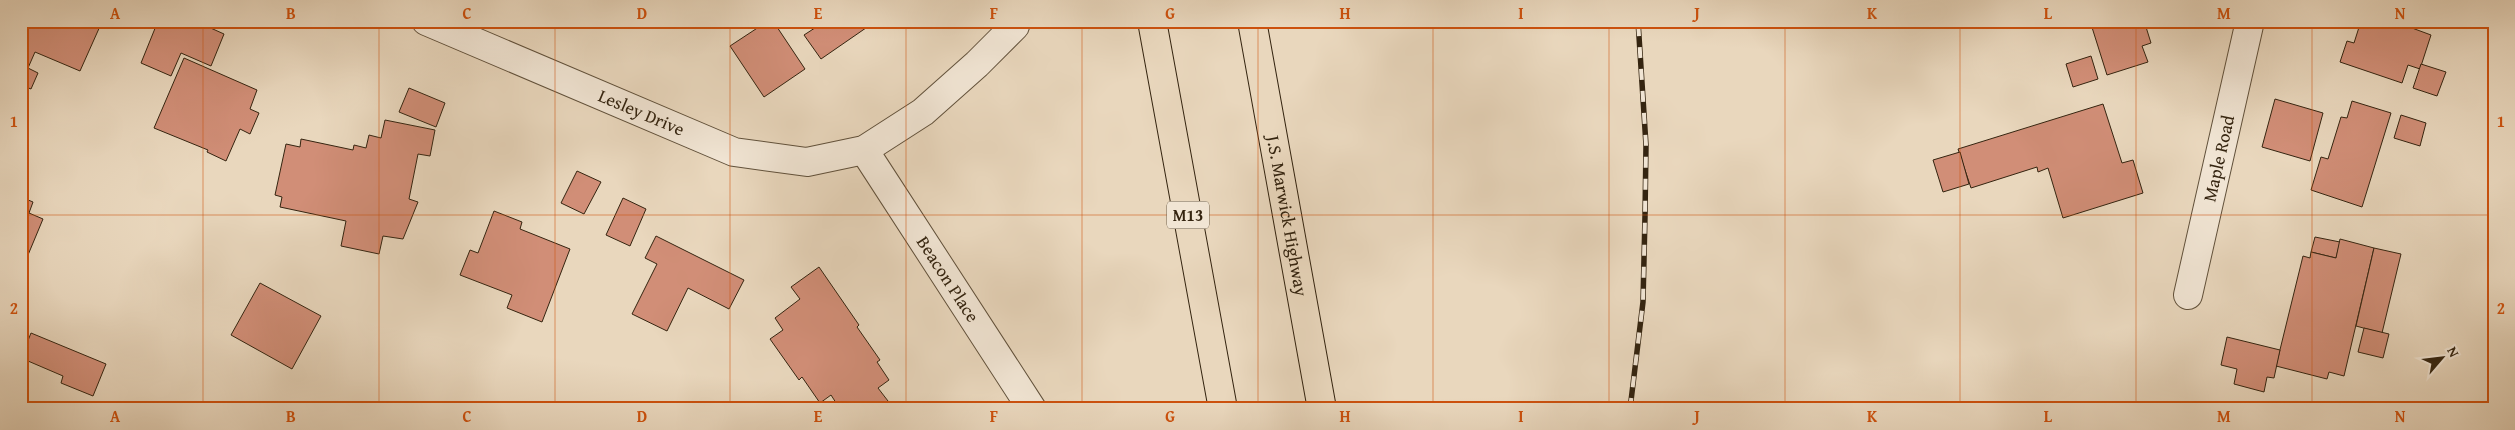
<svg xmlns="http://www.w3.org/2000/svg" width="2515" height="430" font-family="'Gentium Book Plus',serif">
  <rect width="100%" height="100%" fill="#e9d7bd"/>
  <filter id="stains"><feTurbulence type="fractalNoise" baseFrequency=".004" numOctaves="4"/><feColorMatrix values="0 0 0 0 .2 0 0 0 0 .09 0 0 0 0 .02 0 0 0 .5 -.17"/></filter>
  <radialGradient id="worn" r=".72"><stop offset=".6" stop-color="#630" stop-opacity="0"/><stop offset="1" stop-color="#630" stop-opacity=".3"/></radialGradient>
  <g fill="#d18e77" stroke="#342410">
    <path d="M21,21H95L101,24L80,71L35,52L28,68L38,73L31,89L21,85Z"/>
    <path d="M158,21H195L224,34L211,66L181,53L171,76L141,63Z"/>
    <path d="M768,21H773L805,69L764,97L730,46Z"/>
    <path d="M819,21H876L821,59L804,35L821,24Z"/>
    <path d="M2090,21H2154L2156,25L2146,27L2151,43L2142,46L2148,62L2107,75Z"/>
    <path d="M2361,21H2414L2412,28L2431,35L2420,69L2408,65L2402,83L2340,62L2347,41L2354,43Z"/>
    <path d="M2091,56L2098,79L2073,87L2066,64Z"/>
    <path d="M184,58L257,90L250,109L259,113L250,134L240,129L226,161L207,152L208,150L154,128Z"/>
    <path d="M2421,64L2446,72L2437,96L2413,88Z"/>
    <path d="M409,88L445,103L436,127L399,112Z"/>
    <path d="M2275,99L2323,113L2310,161L2262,147Z"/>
    <path d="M2352,101L2391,113L2362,207L2311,190L2321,157L2328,159L2341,117L2347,118Z"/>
    <path d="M2103,104L2122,163L2133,160L2143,193L2063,218L2048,168L2038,172L2037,167L1971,188L1958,149Z"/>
    <path d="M2401,115L2426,123L2420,146L2394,138Z"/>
    <path d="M385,120L435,130L430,156L418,154L409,199L418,202L403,239L383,236L379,254L341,246L346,221L280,207L282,197L275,195L286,144L300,147L301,139L353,150L354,145L366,148L369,135L381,138Z"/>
    <path d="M1960,152L1969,184L1943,192L1933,160Z"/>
    <path d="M577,171L601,182L584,214L561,203Z"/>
    <path d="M21,197L33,202L29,213L43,219L23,267H21Z"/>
    <path d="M623,198L646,209L630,246L606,235Z"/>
    <path d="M494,211L522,222L520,229L570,249L542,322L507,308L512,295L460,275L470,250L478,253Z"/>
    <path d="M656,236L744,280L729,309L688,288L667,331L632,314L657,264L645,258Z"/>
    <path d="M2315,237L2340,242L2336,258L2311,252Z"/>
    <path d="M2340,239L2374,248L2344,376L2329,372L2327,379L2276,366L2303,256L2310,258L2311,252L2336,258Z"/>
    <path d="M2374,248L2401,254L2382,333L2356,326Z"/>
    <path d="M819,267L859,325L857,327L880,360L877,362L889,380L878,388L888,401L878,409H853L851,406L840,409L831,395L820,403L802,377L799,380L770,339L783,330L775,318L800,299L791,287Z"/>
    <path d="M260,283L321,316L292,369L231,335Z"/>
    <path d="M2364,328L2389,334L2383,358L2358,352Z"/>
    <path d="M31,333L106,364L93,396L61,383L63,376L21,358Z"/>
    <path d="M2227,337L2280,350L2274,378L2267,377L2264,392L2234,384L2237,369L2221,365Z"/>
  </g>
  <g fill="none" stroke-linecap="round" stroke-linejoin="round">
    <g stroke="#61513b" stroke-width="30">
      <g id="minor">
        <path id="s1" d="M426,21L734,152L807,162L864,150L923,112L977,64L1015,26L1016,21"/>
        <path id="s2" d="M864,150L1032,409"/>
        <path id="s3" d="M2188,295L2250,21"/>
      </g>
    </g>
    <g stroke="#342410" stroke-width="30">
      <g id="motorway">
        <path d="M1152,21L1223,409"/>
        <path id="s4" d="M1252,21L1322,409"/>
      </g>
    </g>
    <use href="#minor" stroke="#f1e5d4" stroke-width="28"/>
    <use href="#motorway" stroke="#e9d7bd" stroke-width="28"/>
    <g stroke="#342410" stroke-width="5.5">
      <path id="rail" d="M1630,409L1643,302L1645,216L1646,145L1638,21"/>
    </g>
    <use href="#rail" stroke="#f1e5d4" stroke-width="4" stroke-dasharray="11" stroke-linecap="butt"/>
  </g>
  <path fill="none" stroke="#cd510d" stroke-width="1" stroke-opacity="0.55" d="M203,21V409M379,21V409M555,21V409M730,21V409M906,21V409M1082,21V409M1258,21V409M1433,21V409M1609,21V409M1785,21V409M1960,21V409M2136,21V409M2312,21V409M21,215H2494"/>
  <g text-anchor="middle" stroke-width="5" stroke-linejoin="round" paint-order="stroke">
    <rect fill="#f1e5d4" stroke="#6d5e4b" stroke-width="1" x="1167" y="201.5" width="42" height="27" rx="4"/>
    <g font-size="16" font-weight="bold" fill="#342410">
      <text x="1188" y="221">M13</text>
    </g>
    <g font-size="18" fill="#342410" stroke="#f1e5d4">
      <text dy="6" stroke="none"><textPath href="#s1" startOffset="234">Lesley Drive</textPath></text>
      <text dy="6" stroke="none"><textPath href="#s3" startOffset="140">Maple Road</textPath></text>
      <text dy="6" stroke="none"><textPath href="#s4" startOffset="198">J.S. Marwick Highway</textPath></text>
      <text dy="6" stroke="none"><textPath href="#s2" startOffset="154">Beacon Place</textPath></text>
    </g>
  </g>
  <rect width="2515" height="430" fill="none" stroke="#e9d7bd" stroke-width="55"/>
  <g transform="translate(2442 358) rotate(62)" stroke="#f1e5d4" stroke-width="4" paint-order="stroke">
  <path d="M0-4L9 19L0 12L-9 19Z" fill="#342410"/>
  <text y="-8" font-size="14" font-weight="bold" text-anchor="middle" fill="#342410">N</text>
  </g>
  <rect x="28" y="28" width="2460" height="374" fill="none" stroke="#cd510d" stroke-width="2"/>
  <g font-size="16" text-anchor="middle" font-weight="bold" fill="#cd510d">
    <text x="115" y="19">A</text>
    <text x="291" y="19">B</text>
    <text x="467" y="19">C</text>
    <text x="642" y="19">D</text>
    <text x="818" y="19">E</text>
    <text x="994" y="19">F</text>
    <text x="1170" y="19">G</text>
    <text x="1345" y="19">H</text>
    <text x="1521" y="19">I</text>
    <text x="1697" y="19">J</text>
    <text x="1872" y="19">K</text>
    <text x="2048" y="19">L</text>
    <text x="2224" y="19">M</text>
    <text x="2400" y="19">N</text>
    <text x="14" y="127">1</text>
    <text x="2501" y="127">1</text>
    <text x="14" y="314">2</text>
    <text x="2501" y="314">2</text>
    <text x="115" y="422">A</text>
    <text x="291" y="422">B</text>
    <text x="467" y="422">C</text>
    <text x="642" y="422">D</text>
    <text x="818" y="422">E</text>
    <text x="994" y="422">F</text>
    <text x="1170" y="422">G</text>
    <text x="1345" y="422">H</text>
    <text x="1521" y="422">I</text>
    <text x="1697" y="422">J</text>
    <text x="1872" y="422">K</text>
    <text x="2048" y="422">L</text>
    <text x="2224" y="422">M</text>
    <text x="2400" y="422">N</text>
  </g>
  <rect width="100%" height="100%" filter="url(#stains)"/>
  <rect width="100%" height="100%" fill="url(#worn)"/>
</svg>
